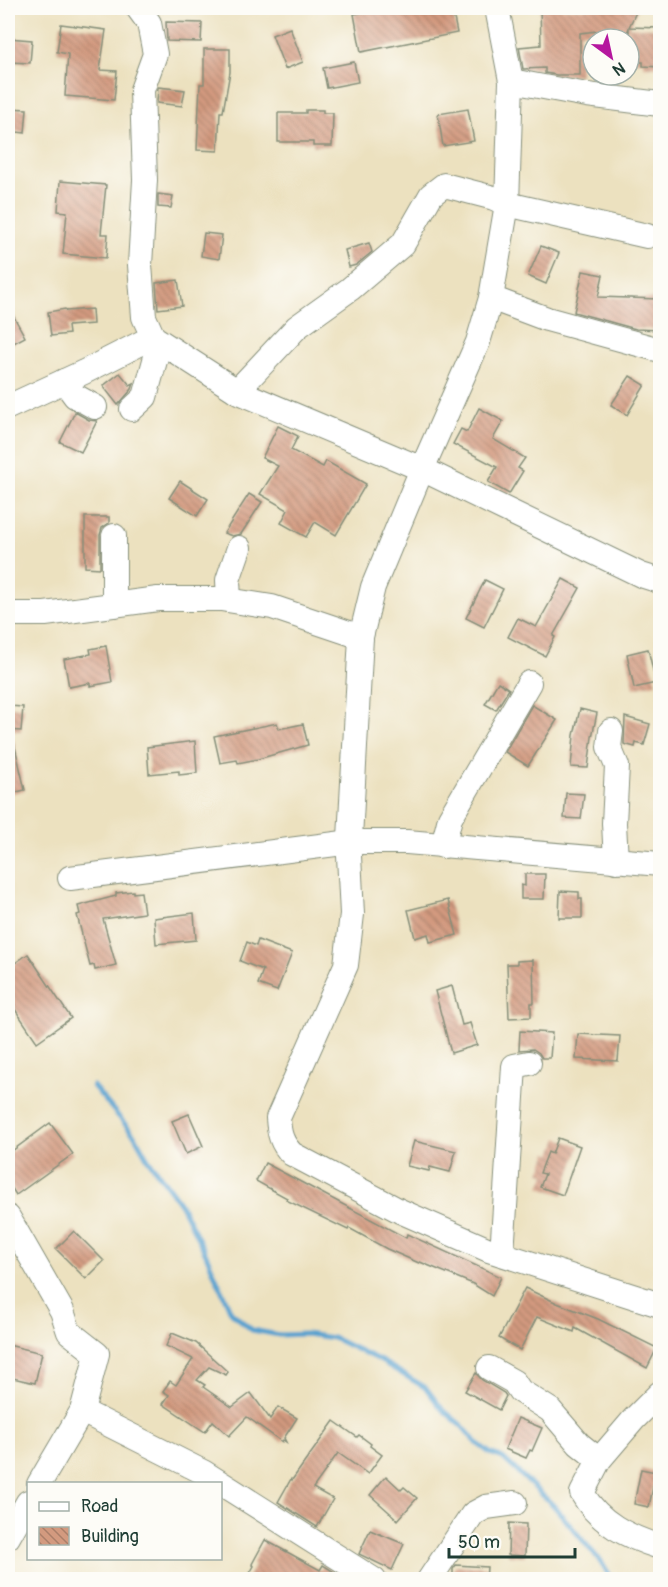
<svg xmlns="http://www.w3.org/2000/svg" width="668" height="1587" font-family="Pangolin,sans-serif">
  <defs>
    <pattern id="building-back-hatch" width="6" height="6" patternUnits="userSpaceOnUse" patternTransform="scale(1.5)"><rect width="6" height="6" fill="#d39a7f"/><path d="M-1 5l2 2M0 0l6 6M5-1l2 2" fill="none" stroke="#ab7f69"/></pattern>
  </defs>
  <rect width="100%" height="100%" fill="#fdfcf7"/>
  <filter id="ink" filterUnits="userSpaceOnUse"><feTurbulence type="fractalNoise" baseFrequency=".0167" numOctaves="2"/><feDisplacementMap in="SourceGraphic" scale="12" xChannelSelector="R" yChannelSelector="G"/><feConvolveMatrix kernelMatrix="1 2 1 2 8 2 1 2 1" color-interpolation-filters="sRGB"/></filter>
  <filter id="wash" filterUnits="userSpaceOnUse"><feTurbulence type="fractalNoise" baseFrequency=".008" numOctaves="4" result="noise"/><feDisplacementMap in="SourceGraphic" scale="24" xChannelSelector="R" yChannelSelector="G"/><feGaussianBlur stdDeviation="1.35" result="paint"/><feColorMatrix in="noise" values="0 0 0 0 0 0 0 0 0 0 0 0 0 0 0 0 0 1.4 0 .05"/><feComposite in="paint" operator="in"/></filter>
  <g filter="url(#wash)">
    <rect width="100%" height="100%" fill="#ece1bf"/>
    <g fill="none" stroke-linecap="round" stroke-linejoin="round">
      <path stroke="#58a1cf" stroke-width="5" d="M93,1086L135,1136L148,1159L181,1205L205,1252L231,1312L252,1330L279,1335L306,1334L333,1338L381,1361L426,1388L442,1409L462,1426L478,1444L490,1453L503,1458L554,1506L601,1562L612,1580"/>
    </g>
    <g id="blocks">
      <g fill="url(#building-back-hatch)">
        <path d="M388,8H452L457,33L361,52L354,14Z"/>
        <path d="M540,8H638L629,27L660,28V67L643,66V62H629V28L624,39H606V30L580,33V75H557L545,73V68L523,69L519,47L541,45Z"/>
        <path d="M166,22L202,23L201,42L167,41Z"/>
        <path d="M61,24L106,30L100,70L117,71L114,100L65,96L68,54L57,52Z"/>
        <path d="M290,28L303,62L285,69L272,35Z"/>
        <path d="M8,38L32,40L30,63L8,62Z"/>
        <path d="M204,49H230V72L223,112H220L218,151L197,150L200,84H204Z"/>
        <path d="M354,62L358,82L327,88L323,68Z"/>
        <path d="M158,87L185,90L182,106L157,103Z"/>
        <path d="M8,108L27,109L25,133L8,131Z"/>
        <path d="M468,109L474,141L443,146L438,114Z"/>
        <path d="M306,110H323V113H333L332,146H313V142H278V113H306Z"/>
        <path d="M60,181L106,185L101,234H108L106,258L63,254L67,212L58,211Z"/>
        <path d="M158,194L173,196L171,208L158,207Z"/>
        <path d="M204,233L222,235L219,259L201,256Z"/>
        <path d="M369,243L372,252L356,265L349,267L345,250Z"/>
        <path d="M541,246L559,253L546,284L528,276Z"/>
        <path d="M583,271L603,275L598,297L660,299V330L636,329L574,312Z"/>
        <path d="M178,280L182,306L158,309L156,283Z"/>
        <path d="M8,306L25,337L8,346Z"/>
        <path d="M65,309L66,311L92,309L93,324L68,326L69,334L51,336L48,312Z"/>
        <path d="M120,373L130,385L134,383L132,389L118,405L103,386Z"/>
        <path d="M630,376L645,385L627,415L611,405Z"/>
        <path d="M479,408L503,421L493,439L525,458L518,468L523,471L509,494L488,482L497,467L453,444L461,429L467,432Z"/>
        <path d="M75,412L89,420L97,421L81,452L60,442Z"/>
        <path d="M278,426L298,436L291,450L323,467L326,461L366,484L336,535L315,522L306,537L281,523L288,510L260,494L278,466L262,458Z"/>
        <path d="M180,481L208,499L197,516L169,498Z"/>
        <path d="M249,494L262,502L241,534L232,536L224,533Z"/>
        <path d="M85,517H109V523L102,528L100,535V568L85,567Z"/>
        <path d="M563,579L580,588L553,636L555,637L545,656L508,637L518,618L536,627Z"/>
        <path d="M485,580L503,589L484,627L466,618Z"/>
        <path d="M106,646L112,682L90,686V683L69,687L64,659L91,654L90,649Z"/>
        <path d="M648,649L656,683L634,688L627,654Z"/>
        <path d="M498,682L509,689L496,710L485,704Z"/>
        <path d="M532,705L557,720L528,766L505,752Z"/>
        <path d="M8,706L23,707L21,731L8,730Z"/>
        <path d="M580,709L597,713L592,737L588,768L571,767L574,735Z"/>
        <path d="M625,717L650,724L644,745L636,743L635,747L624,744Z"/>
        <path d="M277,723L279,729L303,724L308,745L258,759L238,763L237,760L220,763L214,736Z"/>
        <path d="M8,738H13L25,790L8,794Z"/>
        <path d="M195,741L197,773L179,775V771L149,774L147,747Z"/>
        <path d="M566,793L584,794L581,819L564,818Z"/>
        <path d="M525,874H545L544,899H521V885L525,886Z"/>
        <path d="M133,891V893L141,892L144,913L103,919L116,965L95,970L94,965L90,966L77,915L80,914L78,906L116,896V893Z"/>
        <path d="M560,891L579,892V899H582V918H559Z"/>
        <path d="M448,900L457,935L430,942L428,934L415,938L408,910Z"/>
        <path d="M194,913L196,940L156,944L154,918Z"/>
        <path d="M258,940L292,953L277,991L258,984L263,970L240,961L247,942L256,946Z"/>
        <path d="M28,954L71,1018L37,1042L8,999V968Z"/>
        <path d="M533,960L534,1003H531V1017L509,1018L507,964H517V961Z"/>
        <path d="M452,986L462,1025L470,1023L477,1045L451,1053L435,991Z"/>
        <path d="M520,1031L552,1033L550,1058H542L539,1053L533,1049L519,1050Z"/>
        <path d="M578,1034L620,1036L618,1061L576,1059Z"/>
        <path d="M189,1114L203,1146L186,1154L172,1121Z"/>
        <path d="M50,1123L73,1154L16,1195L8,1182V1154Z"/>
        <path d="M558,1138L580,1146L563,1195L540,1187L545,1174L540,1173L548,1152L552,1154Z"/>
        <path d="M414,1141L456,1151L450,1172L430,1167L429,1171L407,1166Z"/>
        <path d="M265,1163L406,1238L407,1234L501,1277L492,1296L473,1284L420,1262L419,1263L387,1249L349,1228L348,1230L286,1200L287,1198L256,1181Z"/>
        <path d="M74,1231L104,1261L86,1279L56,1249Z"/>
        <path d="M525,1288L557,1303L598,1319L657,1348L647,1368L575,1328L574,1332L537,1317L520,1350L499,1338Z"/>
        <path d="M172,1333L196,1343L228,1372L226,1375L209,1367L197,1380L205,1385L203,1387L232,1407L251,1393L270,1419L278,1407L297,1418L284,1438L286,1442L283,1440L282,1442L247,1417L229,1436L213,1421L205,1432L163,1404L169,1395L163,1391L170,1381L176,1385L193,1359L166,1346Z"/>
        <path d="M8,1345L42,1353L35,1383L8,1377Z"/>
        <path d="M476,1373L482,1380L504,1393L506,1396L499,1410L465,1391Z"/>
        <path d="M518,1418L542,1428L532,1451L530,1450L526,1458L505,1449Z"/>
        <path d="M334,1421L357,1437L359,1435L371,1444L370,1446L382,1455L368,1474L338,1453L313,1488L333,1499L317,1527L278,1502L291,1479L292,1480Z"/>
        <path d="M641,1469L656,1472L649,1507L634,1504Z"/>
        <path d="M386,1476L401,1490L404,1487L417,1498L398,1520L370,1495Z"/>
        <path d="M509,1523L526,1524L525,1556L508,1555Z"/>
        <path d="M370,1530L404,1544L392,1570L359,1554Z"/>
        <path d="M265,1540L320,1570L323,1565L347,1580H246L254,1566L252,1564Z"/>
        <path d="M456,1565L487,1567L486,1580H453V1569Z"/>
      </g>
    </g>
  </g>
  <g filter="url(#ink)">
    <use href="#blocks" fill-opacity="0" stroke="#868f7a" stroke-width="1.5"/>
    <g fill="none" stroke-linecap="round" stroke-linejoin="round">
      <g stroke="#868f7a" stroke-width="26">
        <g id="minor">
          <path d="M138,8L149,23L155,54L142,90L145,180L140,265L144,317L153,337L237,391L422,469L641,575L660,581"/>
          <path d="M497,8L511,81L507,204L491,298L478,342L422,469L373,587L361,637L349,856L352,914L346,965L278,1118C279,1133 281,1143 292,1154L400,1211L489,1250L660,1305"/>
          <path d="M511,81L587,95L660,104"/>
          <path d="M491,298L547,319L660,350"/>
          <path d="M64,381L75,396L95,407"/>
          <path d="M237,391L297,327L350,289L403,244L431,195L444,185L494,198L507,204L647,236"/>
          <path d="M8,407L84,372L153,337"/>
          <path d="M132,409L145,397L160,342"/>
          <path d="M114,536V605"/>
          <path d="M229,600L228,580L239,548"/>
          <path d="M8,614H45L158,599H221L272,607L361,637"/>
          <path d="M611,731L609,747L617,766L614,823L616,861"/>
          <path d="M443,846L450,818L529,683"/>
          <path d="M70,878L351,842H407L660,864"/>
          <path d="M8,1217L62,1311L69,1332L97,1354L82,1411L39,1484"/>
          <path d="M502,1254L514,1066L529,1063"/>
          <path d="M489,1368L514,1382L520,1391L550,1410L579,1444L599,1460"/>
          <path d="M660,1393L634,1419L599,1460L582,1493C599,1523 628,1537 660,1547"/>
          <path d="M82,1411L203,1472L374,1580"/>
          <path d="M8,1537L28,1502"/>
          <path d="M429,1580L473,1514L486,1507L515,1503"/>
        </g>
      </g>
      <use href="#minor" stroke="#fff" stroke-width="24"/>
    </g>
  </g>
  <rect width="668" height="1587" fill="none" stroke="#fdfcf7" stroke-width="30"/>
  <rect x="27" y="1482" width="195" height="78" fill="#fdfcf7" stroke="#a4b0a9" stroke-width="1.5"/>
  <rect x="39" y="1502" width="30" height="9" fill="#ffffff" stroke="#a4b0a9" stroke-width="1.5"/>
  <text x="81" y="1512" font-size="18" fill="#1f3d34">Road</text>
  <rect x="39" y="1527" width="30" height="18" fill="url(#building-back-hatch)" stroke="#a4b0a9" stroke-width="1.5"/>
  <text x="81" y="1542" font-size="18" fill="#1f3d34">Building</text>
  <g transform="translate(611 57) rotate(147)"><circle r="28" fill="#fdfcf7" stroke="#a4b0a9" stroke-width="1.5"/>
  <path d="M0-4.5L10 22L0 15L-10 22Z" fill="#b5179e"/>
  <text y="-9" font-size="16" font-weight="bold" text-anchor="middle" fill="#1f3d34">N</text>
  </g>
  <path d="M449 1548v9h126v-9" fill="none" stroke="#1f3d34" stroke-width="3"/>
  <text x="458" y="1548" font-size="18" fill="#1f3d34" stroke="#fdfcf7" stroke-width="4.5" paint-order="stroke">50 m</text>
</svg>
